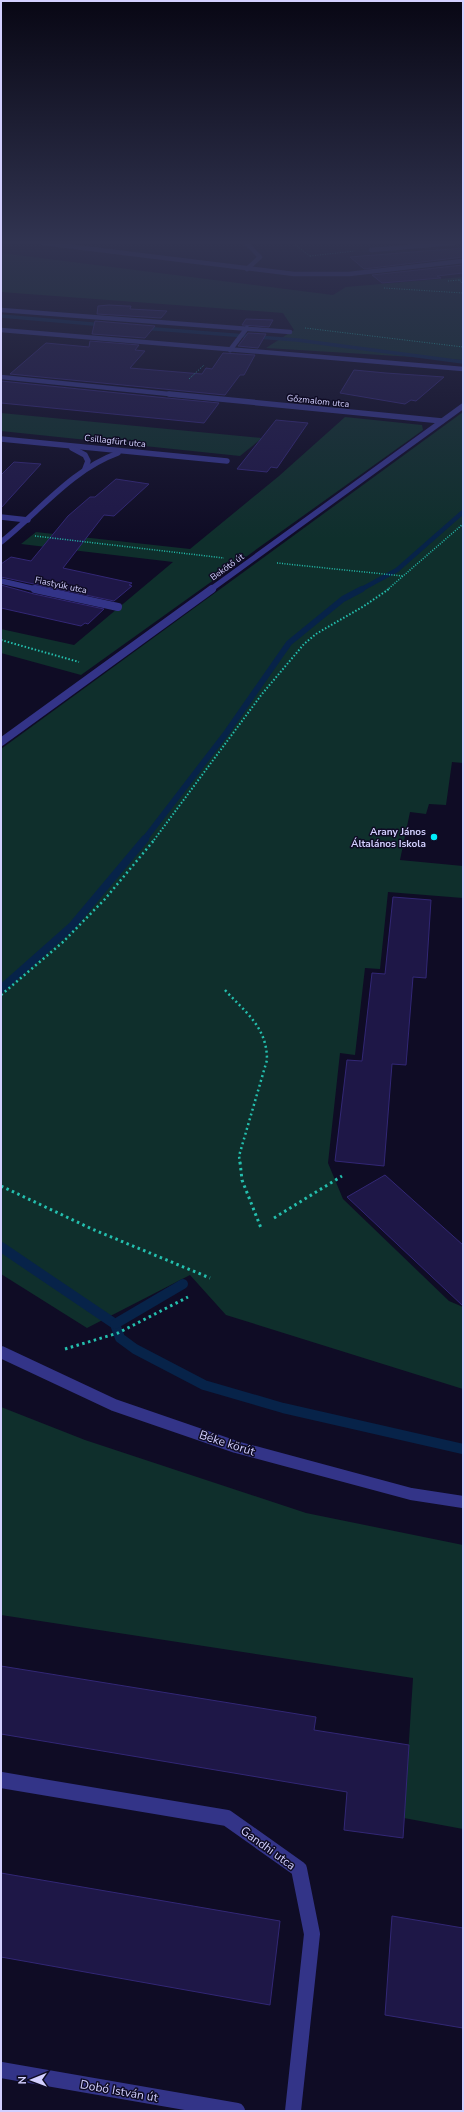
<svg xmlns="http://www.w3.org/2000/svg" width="464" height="2112" font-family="'Nunito Sans',sans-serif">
  <rect width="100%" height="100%" fill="#0f0c25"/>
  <g fill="#0f2f2c">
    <path d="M1,253L333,295L346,287L463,277V360L266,348L294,330L283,313L1,292Z"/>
    <path d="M463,412V763L452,762L446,805L429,804L426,814L410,812L400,860L463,866V898L388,892L380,969L365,968L355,1055L340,1053L328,1163L343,1199L449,1301L463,1307V1389L226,1315L190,1275L87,1328L1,1274V749Z"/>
    <path d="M1,413L262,438L240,456L1,431Z"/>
    <path d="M345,417L422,425L423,430L81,675L1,653V629L74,645L173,562L21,544L36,532L190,549L279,476Z"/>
    <path d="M1,1407L85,1440L306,1513L463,1545V1829L404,1818L413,1678L1,1615Z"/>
  </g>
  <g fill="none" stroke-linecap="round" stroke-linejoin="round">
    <g stroke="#072349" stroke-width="3.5">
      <path d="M1,316L104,325"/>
      <path d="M142,328L297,340L463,362"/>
    </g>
    <path stroke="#072349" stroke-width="4.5" d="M360,590L397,570L463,512"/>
    <path stroke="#072349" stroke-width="6" d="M144,840L227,732L289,643L343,599L362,589"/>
    <path stroke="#072349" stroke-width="8" d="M1,989L72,926L145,839"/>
    <g stroke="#072349" stroke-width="10">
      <path d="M1,1247L115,1324L120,1338L135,1349L204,1385L283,1408L463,1449"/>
      <path d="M115,1324L183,1284"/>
    </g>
  </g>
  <g fill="#1e1747" stroke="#322775">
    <path d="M463,248V257L364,269L350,257Z"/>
    <path d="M463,265V273L437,276L441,278L382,283L372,275Z"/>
    <path d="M109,305L127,306H131L130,309L167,311L161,318L97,314L98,306Z"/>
    <path d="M246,319L273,320L269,327L242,325Z"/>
    <path d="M95,321L155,326L145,338L92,334Z"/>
    <path d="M248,333L266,334L258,348L238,346Z"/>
    <path d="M90,341L139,345L135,350L145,351L130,368L202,374L206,368L212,369L223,353L255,355L244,375H240L225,395L10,374L46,343L89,347Z"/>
    <path d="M354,370L386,373L444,377L416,401L411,400L405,404L340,393Z"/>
    <path d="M1,381L167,398L219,403L204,423L1,403Z"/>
    <path d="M276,420L308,423L277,468L271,467L267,472L237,469Z"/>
    <path d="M14,462L41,464L1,508V475Z"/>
    <path d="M116,479L149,484L114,516L104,515L63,568L132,583L129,585L132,586L114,601L1,577V564L11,557L31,561L68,516L90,497H95Z"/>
    <path d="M1,585L34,594L104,609L88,624L85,623L81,626L1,608Z"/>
    <path d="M393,897L431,900L426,978L413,977L406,1065L392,1064L384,1166L335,1161L347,1060L362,1061L372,973L385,974Z"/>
    <path d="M385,1175L463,1245V1306L347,1197Z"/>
    <path d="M1,1666L316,1717L314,1730L409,1745L403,1838L344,1830L347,1792L1,1734Z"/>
    <path d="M1,1873L280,1921L270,2005L1,1957Z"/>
    <path d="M392,1916L463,1928V2028L385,2015Z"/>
  </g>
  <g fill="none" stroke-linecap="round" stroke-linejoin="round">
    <g stroke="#24bfae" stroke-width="1" stroke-dasharray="1 1.5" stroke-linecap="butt">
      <path d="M293,243L311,257"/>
      <path d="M310,256L355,251"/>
      <path d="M463,280H459L463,284"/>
      <path d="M448,281L459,280"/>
      <path d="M384,288L463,293"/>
      <path d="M305,328L463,347"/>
      <path d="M189,379L204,365"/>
    </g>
    <g stroke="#24bfae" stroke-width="1.5" stroke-dasharray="1 1.5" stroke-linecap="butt">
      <path d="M35,536L224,558"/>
      <path d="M277,563L403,576"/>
      <path d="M387,590L463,524"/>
    </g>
    <g stroke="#24bfae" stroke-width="2" stroke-dasharray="1.5 2" stroke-linecap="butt">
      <path d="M1,640L79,662"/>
      <path d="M154,840L262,694L304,644L316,634L364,606L389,589"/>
    </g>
    <g stroke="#24bfae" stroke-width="2.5" stroke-dasharray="2 3" stroke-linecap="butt">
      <path d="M225,990C246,1013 267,1027 267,1060L239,1156L240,1163"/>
      <path d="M1,995L63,942L105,899L155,839"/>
    </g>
    <g stroke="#24bfae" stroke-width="3" stroke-dasharray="2.5 3.5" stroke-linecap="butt">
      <path d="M240,1162L242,1180L261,1228"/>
      <path d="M1,1186L92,1229L210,1278"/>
      <path d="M274,1218L342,1176"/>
      <path d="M65,1349L118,1333L188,1297"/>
    </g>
    <g stroke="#333488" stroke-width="4.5">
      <path d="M43,243L294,274H349L463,261"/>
      <path d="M246,243L260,257L247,269"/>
      <path d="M371,250L454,243"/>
      <path d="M1,310L290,332"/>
      <path d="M1,330L463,369"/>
      <path d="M230,350L247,328"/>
      <path d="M1,377L179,395"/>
    </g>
    <g stroke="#333488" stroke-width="5.5">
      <path d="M169,394L442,421"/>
      <path d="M1,439L227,461"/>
      <path d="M72,448L85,455L88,461L85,469"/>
      <path d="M1,517L28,520"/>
      <path d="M1,542C39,512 71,470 118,453"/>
      <path d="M1,581L40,590"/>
      <path d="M210,590L463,406"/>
    </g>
    <g stroke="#333488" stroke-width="8">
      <path d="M35,589L118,607"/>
      <path d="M1,742L212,589"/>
    </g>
    <path stroke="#333488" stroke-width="12" d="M1,1352L114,1405L236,1447L411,1494L463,1502"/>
    <g stroke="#333488" stroke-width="16">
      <path d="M1,1780L227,1818L299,1869L312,1934L293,2111"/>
      <path d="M1,2070L237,2111"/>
    </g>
  </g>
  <linearGradient id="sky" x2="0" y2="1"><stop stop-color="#080714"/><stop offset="0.45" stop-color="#313451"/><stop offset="1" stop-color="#313451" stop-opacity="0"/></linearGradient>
  <rect width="464" height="539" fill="url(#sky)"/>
  <circle fill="#00effb" stroke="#0f0c25" stroke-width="1.5" cx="434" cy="837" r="4"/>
  <g text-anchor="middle" stroke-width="3" stroke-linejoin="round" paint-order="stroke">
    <g font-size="9" fill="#d3d0ff" stroke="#0f0c25">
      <text transform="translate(318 401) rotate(6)" y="3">Gőzmalom utca</text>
      <text transform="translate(115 441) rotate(6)" y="3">Csillagfürt utca</text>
      <text transform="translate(227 567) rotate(-36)" y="3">Bekötő út</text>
      <text transform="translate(61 585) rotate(12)" y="3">Fiastyúk utca</text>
    </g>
    <g font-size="10" font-weight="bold" fill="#d3d0ff" stroke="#0f0c25" text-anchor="end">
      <text x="426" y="835">Arany János<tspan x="426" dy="12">Általános Iskola</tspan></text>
    </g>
    <g font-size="12" fill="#d3d0ff" stroke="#0f0c25">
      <text transform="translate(227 1443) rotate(18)" y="4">Béke körút</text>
      <text transform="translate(268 1848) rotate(36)" y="4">Gandhi utca</text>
      <text transform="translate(119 2091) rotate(10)" y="4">Dobó István út</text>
    </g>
  </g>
  <rect width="464" height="2112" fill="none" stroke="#d3d0ff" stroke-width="4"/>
  <g transform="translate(32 2080) rotate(269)" stroke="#0f0c25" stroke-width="3" paint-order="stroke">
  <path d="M0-3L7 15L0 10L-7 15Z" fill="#d3d0ff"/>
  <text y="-6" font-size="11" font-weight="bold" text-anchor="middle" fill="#d3d0ff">N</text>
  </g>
</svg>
